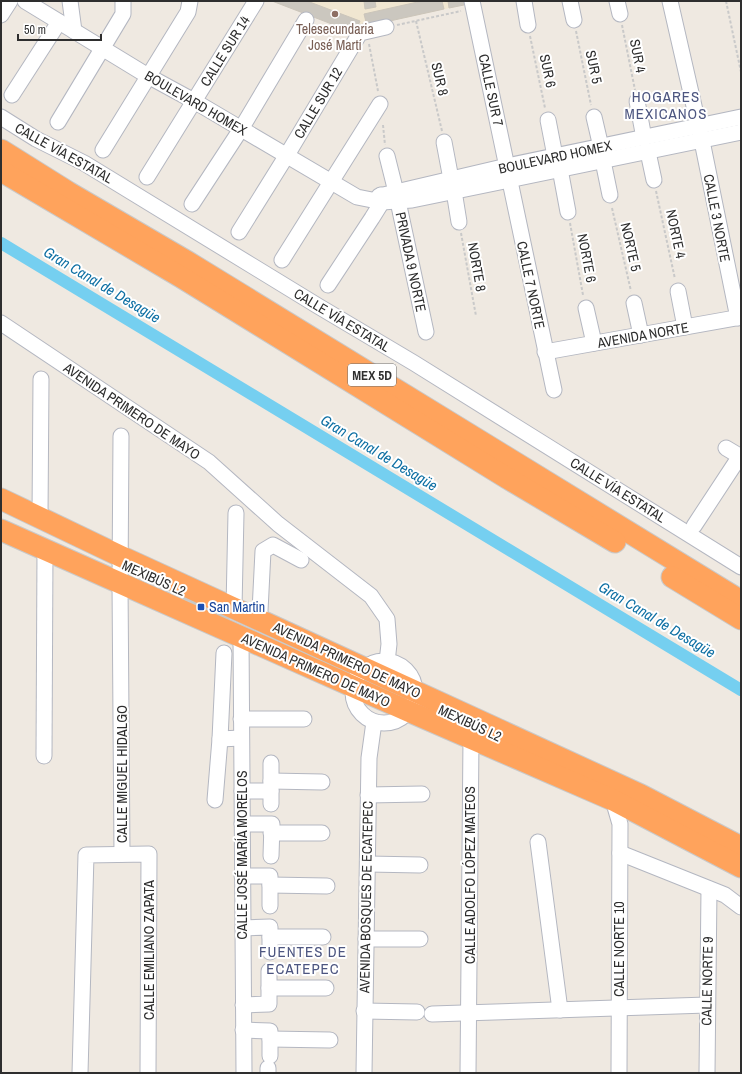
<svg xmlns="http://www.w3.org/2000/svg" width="742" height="1074" font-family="'Archivo Narrow',sans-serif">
  <rect width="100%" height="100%" fill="#efe9e1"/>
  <path fill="#f0e6d1" d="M272,1H464V5L357,28Z"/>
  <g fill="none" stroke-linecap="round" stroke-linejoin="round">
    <path stroke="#75cff0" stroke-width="12" d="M1,243L741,690"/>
  </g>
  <g fill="#cbc7bf" stroke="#cbc5ba">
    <path d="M272,1H307L360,21L355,33Z"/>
    <path d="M364,1H375L376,7L365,9Z"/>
    <path d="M422,1H442L444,9L367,26L364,14Z"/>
    <path d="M448,1H464V5L449,8Z"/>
    <path d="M182,592L231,614L227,623L177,601Z"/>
  </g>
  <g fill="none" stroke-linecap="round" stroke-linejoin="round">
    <g stroke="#b4b7c1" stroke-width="17">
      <g id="minor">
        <path d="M25,1L148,76L194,101L357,197L382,202L412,200L741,132"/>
        <path d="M70,1L74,31"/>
        <path d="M472,1L554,390"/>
        <path d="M524,1L528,25"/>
        <path d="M570,1L574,20"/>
        <path d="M617,1L620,14"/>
        <path d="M670,1L702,141L738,318"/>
        <path d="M1,15L10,1"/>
        <path d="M12,95L59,22"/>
        <path d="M637,101L644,138"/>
        <path d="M1,117L36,139L84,163L318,306L414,363L741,567"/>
        <path d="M594,117L601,147"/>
        <path d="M548,120L555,156"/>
        <path d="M58,122L123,14V1"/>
        <path d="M444,142L451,179"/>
        <path d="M103,150L188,12L190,1"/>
        <path d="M648,152L654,180"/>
        <path d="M387,156L396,192L426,332"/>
        <path d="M603,161L610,195"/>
        <path d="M560,169L568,212"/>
        <path d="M147,177L256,1"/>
        <path d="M454,191L459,222"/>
        <path d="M379,196L507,166L741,117"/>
        <path d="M192,204L241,129L306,20"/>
        <path d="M239,232L287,155L360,33L386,27"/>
        <path d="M282,260L380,104"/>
        <path d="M328,285L372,218L382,202L381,195"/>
        <path d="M678,291L685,327"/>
        <path d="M634,303L641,335"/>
        <path d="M586,308L594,343"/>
        <path d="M1,323L209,462L278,524L371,596L387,619L389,644L387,662"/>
        <path d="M545,352L741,317"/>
        <path d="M121,436L120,583L122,854"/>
        <path d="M726,448L741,457"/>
        <path d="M40,517L41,379"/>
        <path d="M694,526L740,456"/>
        <path d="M234,608L236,513"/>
        <path d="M257,618L260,611L263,551L273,545L301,560"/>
        <path d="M241,636L244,1073"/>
        <path d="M224,653L220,739L241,738"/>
        <circle cx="384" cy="692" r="31"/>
        <path d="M241,719H304"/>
        <path d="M44,756L45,550"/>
        <path d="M271,763V804"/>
        <path d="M271,781L322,782"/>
        <path d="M242,791H271"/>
        <path d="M368,795L422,794"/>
        <path d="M613,795V800L620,824L619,1073"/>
        <path d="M215,800L220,739"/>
        <path d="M242,824H272L271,856"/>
        <path d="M271,833H322"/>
        <path d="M538,842L560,1010"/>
        <path d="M620,853L725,895L741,907"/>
        <path d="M368,864L420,865"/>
        <path d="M242,876H270V906"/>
        <path d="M270,885L327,886"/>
        <path d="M243,928L270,927V952"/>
        <path d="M270,937H323"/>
        <path d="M366,939H420"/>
        <path d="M269,988H326"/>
        <path d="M243,1005L269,1004V971"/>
        <path d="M364,1011L417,1012"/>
        <path d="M432,1014L707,1005"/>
        <path d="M243,1030L270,1031V1056"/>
        <path d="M270,1039L330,1040"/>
        <path d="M268,1068V1073"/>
        <path d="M80,1073L86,855L149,854L148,1073"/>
        <path d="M364,1073L369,758L374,722"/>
        <path d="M468,1073L471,738"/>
        <path d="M707,1073L709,889"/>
      </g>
    </g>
    <g stroke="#c9c9c9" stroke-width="23">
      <g id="highway">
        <path d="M1,150L68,192L188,262L741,601"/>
        <path d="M1,171L181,277L507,478L615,542"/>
        <path d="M1,499L120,556L641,795L741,847"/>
        <path d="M1,530L408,711L613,800L741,867"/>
        <path d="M672,577L741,619"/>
      </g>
    </g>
    <g stroke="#c9c9c9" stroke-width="2" stroke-dasharray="3 2" stroke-linecap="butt">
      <path d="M726,1L741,72"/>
      <path d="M416,21L442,131"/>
      <path d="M397,25L461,11"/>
      <path d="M622,25L635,90"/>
      <path d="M576,31L591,105"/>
      <path d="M530,36L545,108"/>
      <path d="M369,44L378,91"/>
      <path d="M383,125L385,145"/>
      <path d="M656,191L675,279"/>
      <path d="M612,208L631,291"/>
      <path d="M570,223L583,295"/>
      <path d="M461,233L476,316"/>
    </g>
    <use href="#minor" stroke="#fff" stroke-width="15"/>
    <use href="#highway" stroke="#ffa35c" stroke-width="21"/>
  </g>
  <circle fill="#8d6e63" stroke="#fff" stroke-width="1.5" cx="335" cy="14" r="4"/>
  <rect fill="#1a4fb4" stroke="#fff" stroke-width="1.5" x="197" y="603" width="8" height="8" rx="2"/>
  <g text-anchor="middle" stroke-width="4" stroke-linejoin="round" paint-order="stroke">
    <rect fill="#fff" stroke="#6d6d6d" stroke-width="1" x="348" y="364" width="48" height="22" rx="3"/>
    <g font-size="13" font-weight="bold" fill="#2e2e2e">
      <text x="372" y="380">MEX 5D</text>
    </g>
    <g font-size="14" fill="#785e54" stroke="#fff">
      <text x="335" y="34">Telesecundaria<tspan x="335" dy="16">José Martí</tspan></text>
    </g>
    <g font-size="14" fill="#2e2e2e" stroke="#fff">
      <text transform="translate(225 51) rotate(-58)" y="5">CALLE SUR 14</text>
      <text transform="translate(638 56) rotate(79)" y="5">SUR 4</text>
      <text transform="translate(594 67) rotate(78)" y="5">SUR 5</text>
      <text transform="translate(548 71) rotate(78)" y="5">SUR 6</text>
      <text transform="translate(440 79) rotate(77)" y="5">SUR 8</text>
      <text transform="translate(491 90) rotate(78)" y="5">CALLE SUR 7</text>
      <text transform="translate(196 103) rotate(30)" y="5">BOULEVARD HOMEX</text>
      <text transform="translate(318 103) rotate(-59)" y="5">CALLE SUR 12</text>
      <text transform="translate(64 153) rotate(29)" y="5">CALLE VÍA ESTATAL</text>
      <text transform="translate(555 157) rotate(-12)" y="5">BOULEVARD HOMEX</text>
      <text transform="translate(717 218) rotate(79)" y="5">CALLE 3 NORTE</text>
      <text transform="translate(676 234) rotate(78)" y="5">NORTE 4</text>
      <text transform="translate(631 247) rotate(77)" y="5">NORTE 5</text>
      <text transform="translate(587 258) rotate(79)" y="5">NORTE 6</text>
      <text transform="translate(411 262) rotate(78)" y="5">PRIVADA 9 NORTE</text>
      <text transform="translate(477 267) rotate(80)" y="5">NORTE 8</text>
      <text transform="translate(531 285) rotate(78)" y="5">CALLE 7 NORTE</text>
      <text transform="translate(342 320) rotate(31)" y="5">CALLE VÍA ESTATAL</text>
      <text transform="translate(643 335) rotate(-10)" y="5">AVENIDA NORTE</text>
      <text transform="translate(132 411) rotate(34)" y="5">AVENIDA PRIMERO DE MAYO</text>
      <text transform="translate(618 490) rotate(32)" y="5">CALLE VÍA ESTATAL</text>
      <text transform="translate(154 578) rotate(24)" y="5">MEXIBÚS L2</text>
      <text transform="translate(347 660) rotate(25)" y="5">AVENIDA PRIMERO DE MAYO</text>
      <text transform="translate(316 670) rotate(24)" y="5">AVENIDA PRIMERO DE MAYO</text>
      <text transform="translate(470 723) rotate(25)" y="5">MEXIBÚS L2</text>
      <text transform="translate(122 774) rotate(-90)" y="5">CALLE MIGUEL HIDALGO</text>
      <text transform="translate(242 855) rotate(-90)" y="5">CALLE JOSÉ MARÍA MORELOS</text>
      <text transform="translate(470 875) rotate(-90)" y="5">CALLE ADOLFO LÓPEZ MATEOS</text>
      <text transform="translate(366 897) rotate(-89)" y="5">AVENIDA BOSQUES DE ECATEPEC</text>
      <text transform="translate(619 949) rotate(-90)" y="5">CALLE NORTE 10</text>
      <text transform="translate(149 950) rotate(-90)" y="5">CALLE EMILIANO ZAPATA</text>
      <text transform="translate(707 981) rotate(-89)" y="5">CALLE NORTE 9</text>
    </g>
    <g font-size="14" fill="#164399" stroke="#fff" text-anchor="start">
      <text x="209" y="612">San Martin</text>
    </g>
    <g font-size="15" letter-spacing="1" fill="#4d5680" stroke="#fff">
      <text x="666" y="102">HOGARES<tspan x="666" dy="17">MEXICANOS</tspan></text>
      <text x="303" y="957">FUENTES DE<tspan x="303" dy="17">ECATEPEC</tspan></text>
    </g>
    <g font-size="15" font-style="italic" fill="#0d6fa3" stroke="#fff">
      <text transform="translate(102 285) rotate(31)" y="5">Gran Canal de Desagüe</text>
      <text transform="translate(379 453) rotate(31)" y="5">Gran Canal de Desagüe</text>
      <text transform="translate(657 620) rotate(31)" y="5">Gran Canal de Desagüe</text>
    </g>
  </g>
  <rect width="742" height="1074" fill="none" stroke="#2e2e2e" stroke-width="4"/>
  <path d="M18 34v6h83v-6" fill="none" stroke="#2e2e2e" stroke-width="2"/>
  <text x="24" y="34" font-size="12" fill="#2e2e2e" stroke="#ffffff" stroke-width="3" paint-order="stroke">50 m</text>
</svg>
